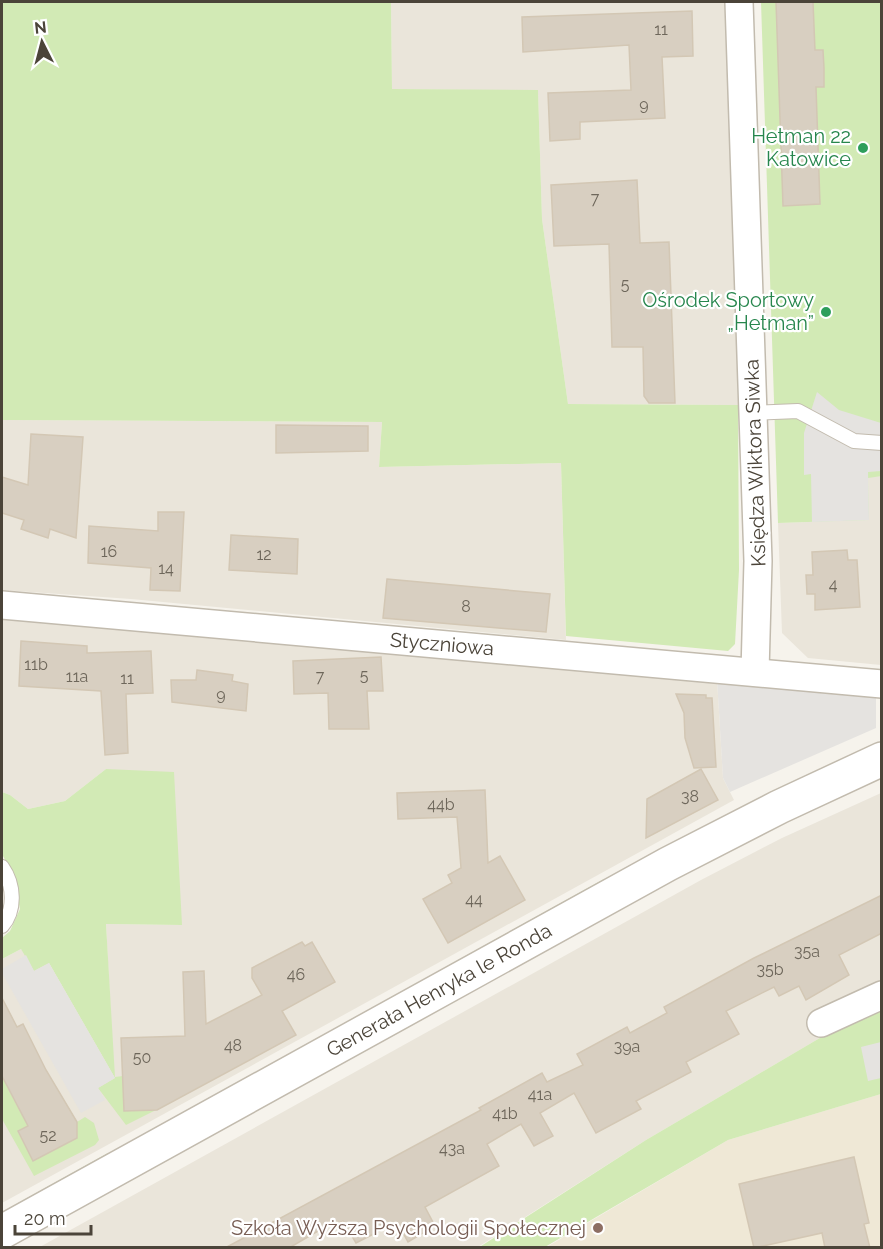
<svg xmlns="http://www.w3.org/2000/svg" width="883" height="1249" font-family="Raleway,sans-serif">
  <rect width="100%" height="100%" fill="#f6f3ec"/>
  <g fill="#eae5da">
    <path d="M391,2H730L738,405L568,404L542,219L538,91L392,89Z"/>
    <path d="M2,420L382,422L379,467L561,463L566,640L131,599L2,590Z"/>
    <path d="M881,476V665L808,658L782,633L778,523L869,520L868,477Z"/>
    <path d="M2,617L717,679L723,778L734,800L2,1203V959L21,949L26,955L49,963L114,1076L106,924L182,925L106,769L65,801L28,809L10,795L2,792Z"/>
    <path d="M881,793V1002L646,1140L478,1247L38,1248L701,880L782,838Z"/>
  </g>
  <path fill="#efe8d6" d="M881,1094V1247L545,1248L728,1140Z"/>
  <g fill="#d2eab5">
    <path d="M2,2H391L392,89L538,90L542,219L568,404L738,405L739,570L735,644L728,651L566,636L561,463L379,467L382,422L2,420Z"/>
    <path d="M761,2H881L882,476L868,478L869,520L778,523Z"/>
    <path d="M106,769L174,772L182,925L106,924L115,1077L123,1076L124,1111L156,1110L126,1125L98,1088L115,1078L49,963L34,971L21,949L2,959V938L10,931L20,909L13,875L2,854V792L10,795L28,809L65,801Z"/>
    <path d="M604,879L606,882L454,966L451,964Z"/>
    <path d="M881,1002V1094L728,1140L545,1247L478,1248L646,1140Z"/>
    <path d="M2,1077L24,1119L38,1121L18,1132L33,1161L77,1138V1122L85,1117L94,1123L99,1140L95,1145L34,1176L2,1119Z"/>
    <path d="M108,1153L110,1156L2,1215V1212Z"/>
  </g>
  <g fill="#e5e3e0">
    <path d="M817,392L839,410L881,423V471L868,472L869,520L812,522L811,474L804,475V433Z"/>
    <path d="M717,679L876,694V728L730,792L723,778Z"/>
    <path d="M26,955L34,971L49,963L115,1078L98,1088L105,1100L81,1113L2,973V969Z"/>
    <path d="M881,1042V1078L868,1081L861,1047Z"/>
  </g>
  <g fill="#d8cfc1" stroke="#d3c7b4" stroke-width="1.5">
    <path d="M776,2H813L815,50H823L824,68V87H816L820,204L783,206Z"/>
    <path d="M692,11L693,56L662,57L665,118L580,122V139L550,141L548,93L631,90L629,45L523,52L522,17Z"/>
    <path d="M637,180L640,243L669,242L675,403H649L644,396L643,347H612L609,244L554,246L551,185Z"/>
    <path d="M276,425L368,426V451L276,453Z"/>
    <path d="M31,434L83,437L76,538L50,529L48,538L21,529L24,520L2,513V477L28,485Z"/>
    <path d="M158,512H184L180,591L150,590L151,568L88,563L89,526L158,531Z"/>
    <path d="M231,535L298,539L297,574L229,570Z"/>
    <path d="M847,550L848,560H857L860,607L815,610V594H807L806,575H813L812,552Z"/>
    <path d="M387,579L550,594L546,632L383,618Z"/>
    <path d="M21,641L87,646V653L151,651L153,693L126,694L128,753L105,755L101,691L19,686Z"/>
    <path d="M381,657L383,691H367L369,729H329L328,693L294,694L293,661Z"/>
    <path d="M197,670L233,675L232,681L248,684L246,711L172,702L171,680H196Z"/>
    <path d="M676,694L706,695V698H712L716,767L694,768L685,738L684,713Z"/>
    <path d="M701,769L718,800L646,838L647,799Z"/>
    <path d="M485,790L488,863L500,856L525,900L448,943L423,899L452,883L448,875L461,868L457,817L398,819L397,793Z"/>
    <path d="M882,895V933L839,955L849,975L806,1000L799,986L779,996L774,987L726,1011L739,1034L686,1062L691,1072L636,1101L641,1109L596,1133L574,1093L540,1113L553,1136L534,1146L521,1124L487,1144L499,1166L425,1207L435,1226L408,1242L397,1222L356,1243L343,1221L332,1227L330,1224L289,1248H225L481,1110L479,1108L542,1073L547,1082L583,1065L577,1054L627,1027L630,1033L667,1013L664,1007L754,958Z"/>
    <path d="M302,942L305,946L312,942L335,982L282,1011L296,1035L157,1110L124,1111L121,1038L185,1036L183,972L204,971L206,1024L262,995L252,978V968Z"/>
    <path d="M2,998L17,1027L23,1024L46,1070L77,1122V1138L33,1161L18,1131L28,1126L2,1076Z"/>
    <path d="M854,1157L869,1223L864,1224L870,1248H825L822,1233L754,1248L739,1184Z"/>
  </g>
  <g fill="none" stroke-linecap="round" stroke-linejoin="round">
    <g stroke="#c2bbae" stroke-width="16">
      <g id="service">
        <path d="M753,413L798,411L854,441L882,443"/>
        <path d="M2,867C14,884 16,910 2,926"/>
      </g>
    </g>
    <g stroke="#c2bbae" stroke-width="30">
      <g id="minor">
        <path d="M739,2L758,561L755,672"/>
        <path d="M2,605L882,684"/>
        <path d="M821,1023L882,995"/>
      </g>
    </g>
    <g stroke="#c2bbae" stroke-width="36">
      <path id="tertiary" d="M2,1232L668,864L779,807L882,759"/>
    </g>
    <use href="#service" stroke="#fff" stroke-width="14"/>
    <use href="#minor" stroke="#fff" stroke-width="27"/>
    <use href="#tertiary" stroke="#fff" stroke-width="33"/>
  </g>
  <g fill="#2e9e5b" stroke="#fff" stroke-width="2">
    <circle cx="863" cy="148" r="6"/>
    <circle cx="826" cy="312" r="6"/>
  </g>
  <circle fill="#8d6e63" stroke="#fff" stroke-width="2" cx="598" cy="1228" r="6"/>
  <g text-anchor="middle" stroke-width="4.5" stroke-linejoin="round" paint-order="stroke">
    <g font-size="16" fill="#6e675b">
      <text x="661" y="35">11</text>
      <text x="644" y="110">9</text>
      <text x="595" y="204">7</text>
      <text x="625" y="290">5</text>
      <text x="109" y="557">16</text>
      <text x="264" y="560">12</text>
      <text x="166" y="574">14</text>
      <text x="833" y="590">4</text>
      <text x="466" y="612">8</text>
      <text x="36" y="670">11b</text>
      <text x="364" y="681">5</text>
      <text x="77" y="682">11a</text>
      <text x="320" y="682">7</text>
      <text x="127" y="684">11</text>
      <text x="221" y="700">9</text>
      <text x="690" y="802">38</text>
      <text x="441" y="810">44b</text>
      <text x="474" y="905">44</text>
      <text x="807" y="957">35a</text>
      <text x="770" y="975">35b</text>
      <text x="296" y="980">46</text>
      <text x="233" y="1051">48</text>
      <text x="627" y="1052">39a</text>
      <text x="142" y="1063">50</text>
      <text x="540" y="1100">41a</text>
      <text x="505" y="1119">41b</text>
      <text x="48" y="1141">52</text>
      <text x="452" y="1154">43a</text>
    </g>
    <g font-size="20" fill="#27864d" stroke="#fff" text-anchor="end">
      <text x="851" y="143">Hetman 22<tspan x="851" dy="23">Katowice</tspan></text>
      <text x="814" y="307">Ośrodek Sportowy<tspan x="814" dy="23">„Hetman”</tspan></text>
    </g>
    <g font-size="20" fill="#4b4439" stroke="#fff">
      <text transform="translate(755 463) rotate(-92)" y="7">Księdza Wiktora Siwka</text>
      <text transform="translate(442 644) rotate(5)" y="7">Styczniowa</text>
      <text transform="translate(439 990) rotate(-29)" y="7">Generała Henryka le Ronda</text>
    </g>
    <g font-size="20" fill="#785e54" stroke="#fff" text-anchor="end">
      <text x="586" y="1235">Szkoła Wyższa Psychologii Społecznej</text>
    </g>
  </g>
  <rect width="883" height="1249" fill="none" stroke="#4b4439" stroke-width="6"/>
  <g transform="translate(42 42) rotate(354)" stroke="#ffffff" stroke-width="4.5" paint-order="stroke">
  <path d="M0-4.5L10 22L0 15L-10 22Z" fill="#4b4439"/>
  <text y="-9" font-size="16" font-weight="bold" text-anchor="middle" fill="#4b4439">N</text>
  </g>
  <path d="M15 1225v9h76v-9" fill="none" stroke="#4b4439" stroke-width="3"/>
  <text x="24" y="1225" font-size="18" fill="#4b4439" stroke="#ffffff" stroke-width="4.5" paint-order="stroke">20 m</text>
</svg>
